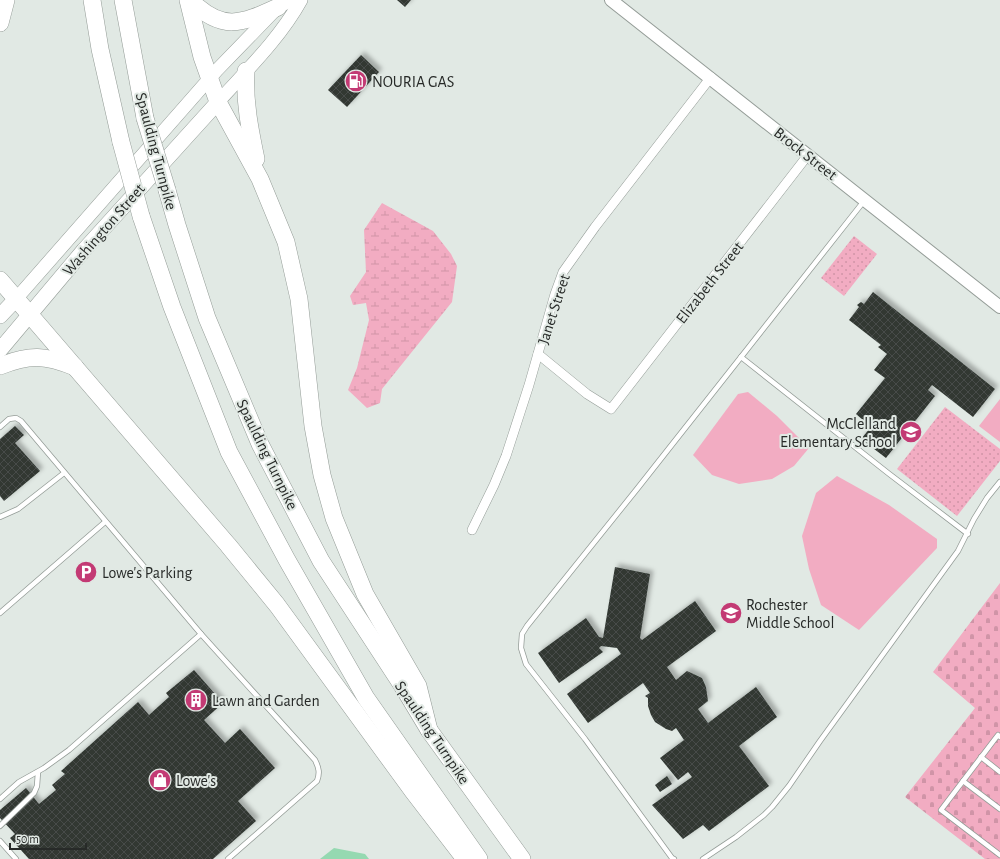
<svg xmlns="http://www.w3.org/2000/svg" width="1000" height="859" font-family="'Alegreya Sans',sans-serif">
  <defs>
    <pattern id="wetland-marsh" width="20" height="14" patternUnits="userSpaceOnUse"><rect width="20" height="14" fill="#f2acc2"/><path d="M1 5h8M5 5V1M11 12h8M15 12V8" fill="none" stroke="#d094a7"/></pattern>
    <pattern id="cemetery-stones" width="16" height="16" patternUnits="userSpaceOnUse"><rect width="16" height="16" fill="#f2acc2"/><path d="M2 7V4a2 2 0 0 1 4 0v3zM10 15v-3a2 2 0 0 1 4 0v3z" fill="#d094a7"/></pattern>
    <pattern id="park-dots" width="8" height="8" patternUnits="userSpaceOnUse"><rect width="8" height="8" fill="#f2acc2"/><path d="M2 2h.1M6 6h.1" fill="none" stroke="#d094a7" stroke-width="1.8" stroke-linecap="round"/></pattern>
    <pattern id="building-cross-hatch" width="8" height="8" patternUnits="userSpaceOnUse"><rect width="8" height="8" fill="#313833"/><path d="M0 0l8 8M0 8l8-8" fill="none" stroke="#464c48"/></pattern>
    <filter id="shadow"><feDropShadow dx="3.5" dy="-3.5" stdDeviation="2" flood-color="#0004"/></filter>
  </defs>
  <rect width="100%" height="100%" fill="#e1e9e4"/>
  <path fill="url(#wetland-marsh)" d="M382,203L433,231L451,254L457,266L452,302L382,389L380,403L367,408L348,390L357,368L369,320L366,303L353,305L350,296L366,272L364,230Z"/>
  <path fill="url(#cemetery-stones)" d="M1000,583V859H985L905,797L975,708L933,672Z"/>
  <g fill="url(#park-dots)">
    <path d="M854,236L877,254L844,296L821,278Z"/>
    <path d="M945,407L1000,449V461L957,516L897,469Z"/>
  </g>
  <g fill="#f2acc2">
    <path d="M748,392L777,416L809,448L794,466L772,479L739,484L712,475L693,455L738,394Z"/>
    <path d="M1000,399V442L979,426Z"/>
    <path d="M837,476L889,505L937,539V548L859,630L821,605L809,569L802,536L816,493Z"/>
  </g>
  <path fill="#95d9b1" d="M334,848L365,854L369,859H320Z"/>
  <g fill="url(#building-cross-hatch)" filter="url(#shadow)">
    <path d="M397,0H411L405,7Z"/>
    <path d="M361,55L379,72L347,107L328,90Z"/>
    <path d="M873,292L995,389L973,417L932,385L928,390L935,396L886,458L861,439L871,427L856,414L885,378L874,370L887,354L878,347L881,345L849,320L859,307L857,305L861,302L864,304Z"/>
    <path d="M15,426L24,435L15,443L40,471L4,501L0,496V439Z"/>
    <path d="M615,567L650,574L640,638L642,640L695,601L716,631L667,667L676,680L687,671L702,678L706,687L708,701L698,709L708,723L756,687L777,717L739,746L769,786L709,831L703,825L683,839L652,805L692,777L688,772L678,780L660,758L684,740L676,728L672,731L666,729L655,722L651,715L648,706V698L645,696L650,693L643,683L588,723L567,694L621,654L617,648L601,646L599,648L603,652L559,683L538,653L586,618L599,637L603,638Z"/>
    <path d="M194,670L223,703L204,720L225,743L240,729L275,768L238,801L256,821L213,859H29L10,838L15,834L0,818V810L26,788L39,804L56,790L52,785L65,774L61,771L138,702L149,715L169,697L166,693Z"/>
    <path d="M667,776L672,784L660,792L655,785Z"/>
  </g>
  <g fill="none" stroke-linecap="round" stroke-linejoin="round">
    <g stroke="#949c97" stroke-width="6">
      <g id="service">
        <path d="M741,357L888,473L968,534"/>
        <path d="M0,427L9,419L16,418L21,421L201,634L69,750L44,768L19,782L0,799"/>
        <path d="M0,517L18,509L64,473"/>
        <path d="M0,613L105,522"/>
        <path d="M201,634L315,760C319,768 320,773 317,781L228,859"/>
        <path d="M1000,737L998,735L941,810L1000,855"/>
        <path d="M981,757L1000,772"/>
        <path d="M963,781L1000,809"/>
        <path d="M0,826L34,793L37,786L38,772"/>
        <path d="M0,841L16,859"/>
        <path d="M674,859L672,858L585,739L526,664L521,648L522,634L527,626L637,489L864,201"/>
        <path d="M703,859L736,837L764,815L772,807L789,786L820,741L958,551L974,519L987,498L1000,482"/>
      </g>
    </g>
    <g stroke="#949c97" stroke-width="10">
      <g id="minor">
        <path d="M538,354L587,394L611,409L808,155"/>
        <path d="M472,530L494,485L506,456L529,385L555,294L563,272L595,227L711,77"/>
      </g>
    </g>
    <g stroke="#949c97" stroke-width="14">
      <path id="tertiary" d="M611,0L1000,307"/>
    </g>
    <g stroke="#949c97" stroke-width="14">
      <g id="secondary">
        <path d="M218,102C247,70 280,38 301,0"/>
        <path d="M16,299L217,70L278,7L292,0"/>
      </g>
    </g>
    <g stroke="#949c97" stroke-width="16">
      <g id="primary">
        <path d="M0,316L16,299"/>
        <path d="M0,350L84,250L218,102"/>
      </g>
    </g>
    <g stroke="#949c97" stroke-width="18">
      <g id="motorway">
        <path d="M92,0L100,49L121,142"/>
        <path d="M123,0L145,118"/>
        <path d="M188,0L202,57L218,102L260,179L286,242L299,299L313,426L322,475L334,518L365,594L418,686L429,730"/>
        <path d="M190,0C222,32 241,24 278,7"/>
        <path d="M0,23L6,0"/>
        <path d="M246,71C244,101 250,130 256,159"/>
        <path d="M167,190L177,225L207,318L260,444L321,561L402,685L429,730L522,859"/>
        <path d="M141,216L172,307L229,452L287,560L366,698L479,859"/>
        <path d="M0,280L228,545L277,605L412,790L465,859"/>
        <path d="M0,366C30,354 45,355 75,367"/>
      </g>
    </g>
    <use href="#service" stroke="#fff" stroke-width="4.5"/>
    <use href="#minor" stroke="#fff" stroke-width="9"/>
    <use href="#tertiary" stroke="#fff" stroke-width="12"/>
    <use href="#secondary" stroke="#fff" stroke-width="13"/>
    <use href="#primary" stroke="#fff" stroke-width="15"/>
    <use href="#motorway" stroke="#fff" stroke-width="17"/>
    <g stroke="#949c97" stroke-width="18" stroke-linecap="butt">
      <g id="motorway-bridge">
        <path d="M145,118L167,190"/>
        <path d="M121,142L141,216"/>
      </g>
    </g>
    <use href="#motorway-bridge" stroke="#fff" stroke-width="17"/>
  </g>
  <defs>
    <g id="fuel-disc" transform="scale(1.15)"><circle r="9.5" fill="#c33a74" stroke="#e1e9e4"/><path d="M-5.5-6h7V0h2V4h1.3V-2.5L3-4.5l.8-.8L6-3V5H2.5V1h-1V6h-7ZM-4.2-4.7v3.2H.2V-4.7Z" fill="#fff"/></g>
    <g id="school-disc" transform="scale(1.15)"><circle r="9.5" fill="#c33a74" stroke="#e1e9e4"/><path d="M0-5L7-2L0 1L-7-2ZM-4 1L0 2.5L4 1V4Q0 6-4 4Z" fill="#fff"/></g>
    <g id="parking-disc" transform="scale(1.15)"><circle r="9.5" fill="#c33a74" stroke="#e1e9e4"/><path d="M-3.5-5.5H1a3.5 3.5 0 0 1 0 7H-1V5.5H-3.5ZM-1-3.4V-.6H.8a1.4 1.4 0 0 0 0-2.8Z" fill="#fff"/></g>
    <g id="building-disc" transform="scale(1.15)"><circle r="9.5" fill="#c33a74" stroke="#e1e9e4"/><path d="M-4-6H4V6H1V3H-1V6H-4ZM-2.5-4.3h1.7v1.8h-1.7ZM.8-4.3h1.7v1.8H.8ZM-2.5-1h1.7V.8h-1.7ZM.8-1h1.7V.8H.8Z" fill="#fff"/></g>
    <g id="shop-disc" transform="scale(1.15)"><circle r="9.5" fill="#c33a74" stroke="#e1e9e4"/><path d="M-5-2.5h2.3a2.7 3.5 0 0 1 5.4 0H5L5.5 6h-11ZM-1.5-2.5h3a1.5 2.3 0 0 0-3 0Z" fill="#fff"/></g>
  </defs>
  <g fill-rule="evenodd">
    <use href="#fuel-disc" x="356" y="81"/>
    <use href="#school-disc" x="911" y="432"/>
    <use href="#parking-disc" x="86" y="572"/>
    <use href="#school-disc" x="731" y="613"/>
    <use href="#building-disc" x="196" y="700"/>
    <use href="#shop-disc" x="160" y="780"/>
  </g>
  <g text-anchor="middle" stroke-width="4" stroke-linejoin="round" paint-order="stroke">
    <g font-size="16" fill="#272a28" stroke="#e1e9e4" text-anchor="start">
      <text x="372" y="87">NOURIA GAS</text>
      <text x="896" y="429" text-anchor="end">McClelland<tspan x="896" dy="18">Elementary School</tspan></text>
      <text x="102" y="578">Lowe's Parking</text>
      <text x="746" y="610">Rochester<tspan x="746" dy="18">Middle School</tspan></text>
      <text x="212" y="706">Lawn and Garden</text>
      <text x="176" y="786">Lowe's</text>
    </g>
    <g font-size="16" fill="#272a28" stroke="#e1e9e4">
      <text transform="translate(157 151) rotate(75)" y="6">Spaulding Turnpike</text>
      <text transform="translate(806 153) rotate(38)" y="6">Brock Street</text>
      <text transform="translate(103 229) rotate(-49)" y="6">Washington Street</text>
      <text transform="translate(709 282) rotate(-52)" y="6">Elizabeth Street</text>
      <text transform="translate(553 309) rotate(-72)" y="6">Janet Street</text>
      <text transform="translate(268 454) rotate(64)" y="6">Spaulding Turnpike</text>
      <text transform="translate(433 732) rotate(56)" y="6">Spaulding Turnpike</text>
    </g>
  </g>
  <path d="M10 843v6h76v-6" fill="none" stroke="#272a28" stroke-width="2"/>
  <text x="16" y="843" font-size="12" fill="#272a28" stroke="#e1e9e4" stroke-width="3" paint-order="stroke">50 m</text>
</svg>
